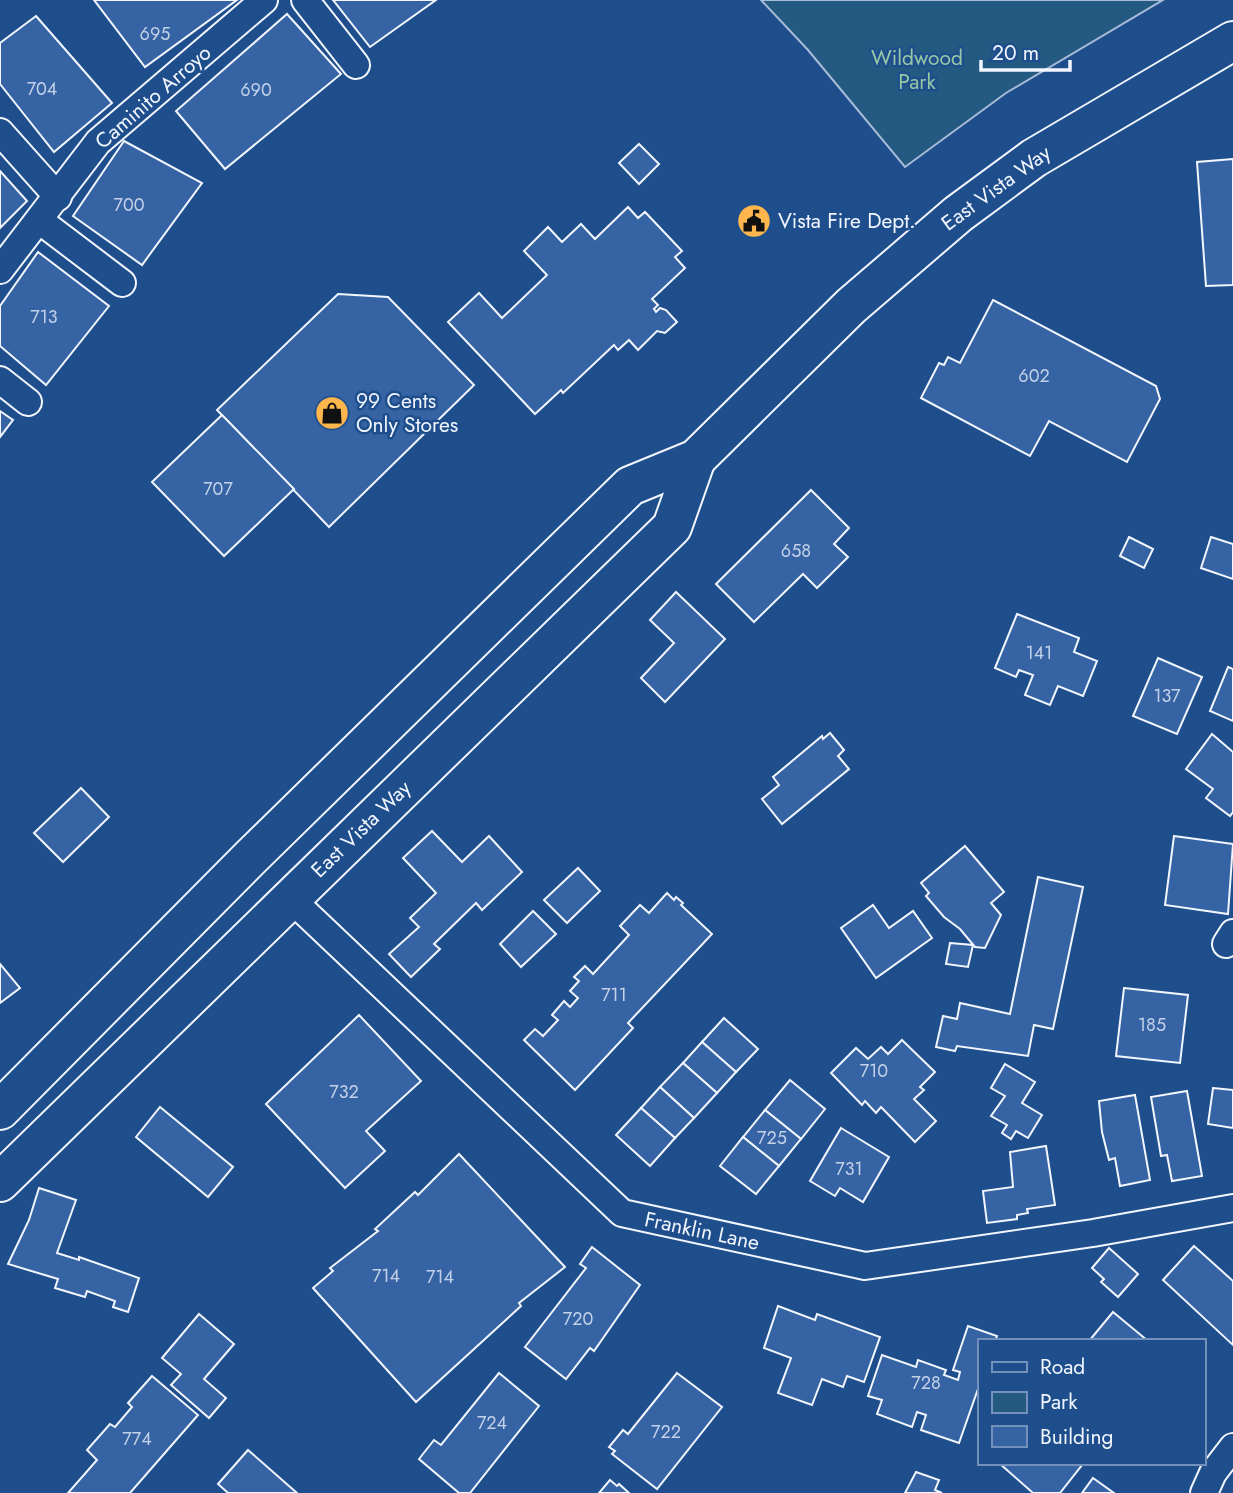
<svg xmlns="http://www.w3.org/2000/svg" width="1233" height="1493" font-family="Jost,sans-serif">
  <rect width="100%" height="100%" fill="#1f4e8c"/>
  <path fill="#245a82" stroke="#a8bbd7" stroke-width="2" d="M761,0H1163L1006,93L905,167L808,50Z"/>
  <g fill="#3563a3" stroke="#f2f6ff" stroke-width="2">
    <path d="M94,0H237L145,67Z"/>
    <path d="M333,0H436L370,47Z"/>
    <path d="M287,14L341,74L225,169L176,111Z"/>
    <path d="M36,16L112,103L54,152L0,84V43Z"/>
    <path d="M124,141L202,183L142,265L73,216Z"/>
    <path d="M639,144L659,164L639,184L619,163Z"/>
    <path d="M1233,159V285L1206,286L1197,162Z"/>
    <path d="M0,171L27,201L0,228Z"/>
    <path d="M628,207L638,218L645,212L682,251L675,257L685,268L652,299L658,305L654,309L656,312L660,308L666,310L677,322L665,333L657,331L638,350L629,340L618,350L614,345L563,393L561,390L535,414L448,322L479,293L502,318L547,275L524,251L548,227L562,242L581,224L595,239Z"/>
    <path d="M38,252L109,306L46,385L0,346V306Z"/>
    <path d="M338,294L388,297L474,385L329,527L217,410Z"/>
    <path d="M993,300L1156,386L1160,399L1127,462L1049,421L1030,456L921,398L939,363L944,365L948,357L960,363Z"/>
    <path d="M0,411L13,420L0,437Z"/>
    <path d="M222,415L294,489L224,556L152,482Z"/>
    <path d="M811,490L849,528L834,544L848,557L817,588L803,574L754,622L716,584Z"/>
    <path d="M1129,537L1153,549L1144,568L1120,556Z"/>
    <path d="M1211,537L1233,544V579L1201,568Z"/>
    <path d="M676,592L725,639L665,702L641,678L674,643L650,620Z"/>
    <path d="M1017,614L1079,638L1074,652L1097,661L1083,696L1058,686L1050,705L1025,695L1033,675L1019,670L1016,677L995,668Z"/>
    <path d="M1158,658L1202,677L1177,734L1133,716Z"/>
    <path d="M1228,667L1233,669V721L1210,711Z"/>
    <path d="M830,733L844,750L838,756L849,769L782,824L762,799L779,785L773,777L822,736L823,739Z"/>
    <path d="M1212,734L1233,752V812L1230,816L1206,798L1213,789L1186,769Z"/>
    <path d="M81,788L109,817L63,862L34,833Z"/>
    <path d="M432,831L462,862L489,836L522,872L482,910L476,903L434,944L440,949L411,977L389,954L419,927L410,918L436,893L403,858Z"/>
    <path d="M1174,836L1233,844L1228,914L1165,905Z"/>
    <path d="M965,846L1004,892L991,903L1001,915L985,948L975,947L960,929L944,917L926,896L929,893L921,883Z"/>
    <path d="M578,868L600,891L567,923L544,900Z"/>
    <path d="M1038,877L1083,887L1053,1029L1034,1025L1028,1056L957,1046L955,1051L936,1047L943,1016L957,1019L960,1003L1010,1014Z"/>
    <path d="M667,893L674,900L676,897L683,903L681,905L712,934L628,1023L633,1028L575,1090L524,1040L535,1029L543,1036L558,1020L552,1015L564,1001L570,1007L578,998L570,991L579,981L574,977L585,966L593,974L629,935L620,926L640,905L649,913Z"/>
    <path d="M873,905L889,928L913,911L932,938L876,978L841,928Z"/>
    <path d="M533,911L556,934L521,967L500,944Z"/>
    <path d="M950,943L973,945L968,967L946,964Z"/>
    <path d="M0,964L20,988L0,1003Z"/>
    <path d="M1124,988L1188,995L1180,1063L1116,1056Z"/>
    <path d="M359,1015L421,1081L366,1131L385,1151L345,1188L266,1104Z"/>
    <path d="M724,1018L758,1049L736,1072L702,1042Z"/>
    <path d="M902,1040L935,1072L920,1087L924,1090L914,1099L936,1121L915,1142L881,1107L876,1113L865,1101L862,1105L831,1073L856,1048L868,1059L881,1047L888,1054Z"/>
    <path d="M702,1042L736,1072L717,1093L683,1063Z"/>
    <path d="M683,1063L717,1093L694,1118L660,1087Z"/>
    <path d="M1005,1064L1035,1082L1022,1103L1042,1115L1028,1138L1016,1131L1011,1139L1002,1133L1007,1125L991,1116L1005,1096L991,1088Z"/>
    <path d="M790,1080L825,1109L801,1139L765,1110Z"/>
    <path d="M660,1087L694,1118L675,1138L641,1108Z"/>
    <path d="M1213,1088L1233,1090V1128L1208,1124Z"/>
    <path d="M1187,1091L1202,1176L1172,1181L1167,1155L1161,1156L1151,1097Z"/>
    <path d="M1135,1095L1150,1180L1120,1186L1115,1158L1109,1160L1102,1132L1099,1101Z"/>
    <path d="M160,1107L233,1167L208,1197L136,1137Z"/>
    <path d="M641,1108L675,1138L650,1166L616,1135Z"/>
    <path d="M765,1110L801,1139L779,1166L743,1137Z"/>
    <path d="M841,1128L889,1157L863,1202L840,1188L835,1196L810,1181Z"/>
    <path d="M743,1137L779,1166L756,1194L720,1166Z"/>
    <path d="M1046,1146L1055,1205L1027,1209L1028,1213L1017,1215V1219L987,1223L983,1191L1013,1187L1010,1152Z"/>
    <path d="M459,1154L565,1267L519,1303L521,1306L416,1402L313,1288L333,1271L330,1268L378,1231L375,1229L415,1192L418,1195Z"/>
    <path d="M39,1188L76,1200L57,1253L79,1260V1257L139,1278L128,1312L113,1307L115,1301L87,1291L85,1297L55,1288L58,1279L8,1264L29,1220Z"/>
    <path d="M1194,1246L1233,1281V1345L1163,1280Z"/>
    <path d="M592,1247L640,1285L594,1351L590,1348L566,1379L525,1347L586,1268L580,1264Z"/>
    <path d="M1109,1248L1138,1274L1118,1297L1101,1282L1104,1279L1092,1268Z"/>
    <path d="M778,1306L815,1320L817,1314L880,1337L864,1382L847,1376L843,1387L822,1379L812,1405L778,1393L791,1358L764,1348Z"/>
    <path d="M1113,1312L1148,1341H1089Z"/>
    <path d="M199,1314L234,1344L204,1379L226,1398L209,1418L171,1385L181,1374L162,1358Z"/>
    <path d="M968,1326L997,1336L995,1341H979V1386L959,1443L921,1430L926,1415L917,1412L912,1427L877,1414L882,1400L868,1396L882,1355L916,1367L918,1360L946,1370L944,1375L958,1380L960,1372L953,1370Z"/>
    <path d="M499,1373L539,1406L470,1493H459L419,1459L434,1440L441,1445Z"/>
    <path d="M677,1373L722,1407L657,1489L612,1454L615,1451L609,1447L623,1430L628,1434Z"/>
    <path d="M152,1376L198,1415L130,1493H68L97,1460L87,1450L110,1424L115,1427L132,1407L128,1403Z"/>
    <path d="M248,1450L297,1493H228L218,1484Z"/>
    <path d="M999,1463H1080L1082,1465L1060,1493H1033Z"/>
    <path d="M916,1472L939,1480L935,1490L942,1493H905Z"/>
    <path d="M1093,1478L1114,1493H1082Z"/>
    <path d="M610,1480L617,1486L619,1484L629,1493H599Z"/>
  </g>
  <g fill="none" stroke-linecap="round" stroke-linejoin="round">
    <g stroke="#f2f6ff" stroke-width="30">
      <g id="minor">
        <path d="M305,0L356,65"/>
        <path d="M0,132L58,197"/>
        <path d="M39,220L122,283"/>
        <path d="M0,270L98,142L264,0"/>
        <path d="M0,380L28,402"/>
        <path d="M290,898L622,1213L865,1266L1093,1233L1233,1208"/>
        <path d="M1226,944L1233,933"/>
        <path d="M1204,1493L1213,1473L1233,1447"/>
      </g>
    </g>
    <g stroke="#f2f6ff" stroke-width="42">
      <g id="primary">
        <path d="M0,1110L251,857L630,486L696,459L851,306L958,214L1034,158L1233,41"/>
        <path d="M0,1182L672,527L696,459"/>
      </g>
    </g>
    <use href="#minor" stroke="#1f4e8c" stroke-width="26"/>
    <use href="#primary" stroke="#1f4e8c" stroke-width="38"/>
  </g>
  <defs>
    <g id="civic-disc" transform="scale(1.75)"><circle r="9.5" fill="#ffb74d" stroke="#1f4e8c"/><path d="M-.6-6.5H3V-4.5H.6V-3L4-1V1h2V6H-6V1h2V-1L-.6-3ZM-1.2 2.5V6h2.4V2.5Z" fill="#111"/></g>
    <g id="shop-disc" transform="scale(1.75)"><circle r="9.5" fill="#ffb74d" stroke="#1f4e8c"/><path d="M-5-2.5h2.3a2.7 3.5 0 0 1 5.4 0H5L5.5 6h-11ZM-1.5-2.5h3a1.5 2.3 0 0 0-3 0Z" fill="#111"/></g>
  </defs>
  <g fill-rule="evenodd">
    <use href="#civic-disc" x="754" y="221"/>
    <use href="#shop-disc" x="332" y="413"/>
  </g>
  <g text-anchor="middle" stroke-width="5" stroke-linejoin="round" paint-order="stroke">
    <g font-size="18" fill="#c3d1e8">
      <text x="155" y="40">695</text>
      <text x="42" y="95">704</text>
      <text x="256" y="96">690</text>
      <text x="129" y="211">700</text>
      <text x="44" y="323">713</text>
      <text x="1034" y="382">602</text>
      <text x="218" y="495">707</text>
      <text x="796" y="557">658</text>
      <text x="1039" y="659">141</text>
      <text x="1167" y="702">137</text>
      <text x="614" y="1001">711</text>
      <text x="1152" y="1031">185</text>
      <text x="874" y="1077">710</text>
      <text x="344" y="1098">732</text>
      <text x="772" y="1144">725</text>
      <text x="849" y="1175">731</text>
      <text x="386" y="1282">714</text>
      <text x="440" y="1283">714</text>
      <text x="578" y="1325">720</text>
      <text x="926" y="1389">728</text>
      <text x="492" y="1429">724</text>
      <text x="666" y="1438">722</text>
      <text x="137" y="1445">774</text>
    </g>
    <g font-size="21" fill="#97c8a6" stroke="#1f4e8c">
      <text x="917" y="65">Wildwood<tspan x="917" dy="24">Park</tspan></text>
    </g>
    <g font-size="21" fill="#f2f6ff" stroke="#1f4e8c">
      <text transform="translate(153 97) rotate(-41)" y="7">Caminito Arroyo</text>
      <text transform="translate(996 188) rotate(-36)" y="7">East Vista Way</text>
      <text transform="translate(361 829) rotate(-44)" y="7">East Vista Way</text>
      <text transform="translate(702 1231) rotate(12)" y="7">Franklin Lane</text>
    </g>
    <g font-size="21" fill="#f2f6ff" stroke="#1f4e8c" text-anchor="start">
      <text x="778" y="228">Vista Fire Dept.</text>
      <text x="356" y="408">99 Cents<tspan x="356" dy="24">Only Stores</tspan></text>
    </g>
  </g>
  <rect x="978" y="1339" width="228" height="126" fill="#1f4e8c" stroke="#7391ba" stroke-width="2"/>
  <rect x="992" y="1362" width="35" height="10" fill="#1f4e8c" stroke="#7391ba" stroke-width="2"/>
  <text x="1040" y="1374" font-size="21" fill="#f2f6ff">Road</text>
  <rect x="992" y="1392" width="35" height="21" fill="#245a82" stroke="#7391ba" stroke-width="2"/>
  <text x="1040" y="1409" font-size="21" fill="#f2f6ff">Park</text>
  <rect x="992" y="1426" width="35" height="21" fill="#3563a3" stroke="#7391ba" stroke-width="2"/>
  <text x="1040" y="1444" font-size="21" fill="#f2f6ff">Building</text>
  <path d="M981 60v10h89v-10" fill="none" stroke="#f2f6ff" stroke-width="3.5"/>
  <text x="992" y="60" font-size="21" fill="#f2f6ff" stroke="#1f4e8c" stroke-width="5" paint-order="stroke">20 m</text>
</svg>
